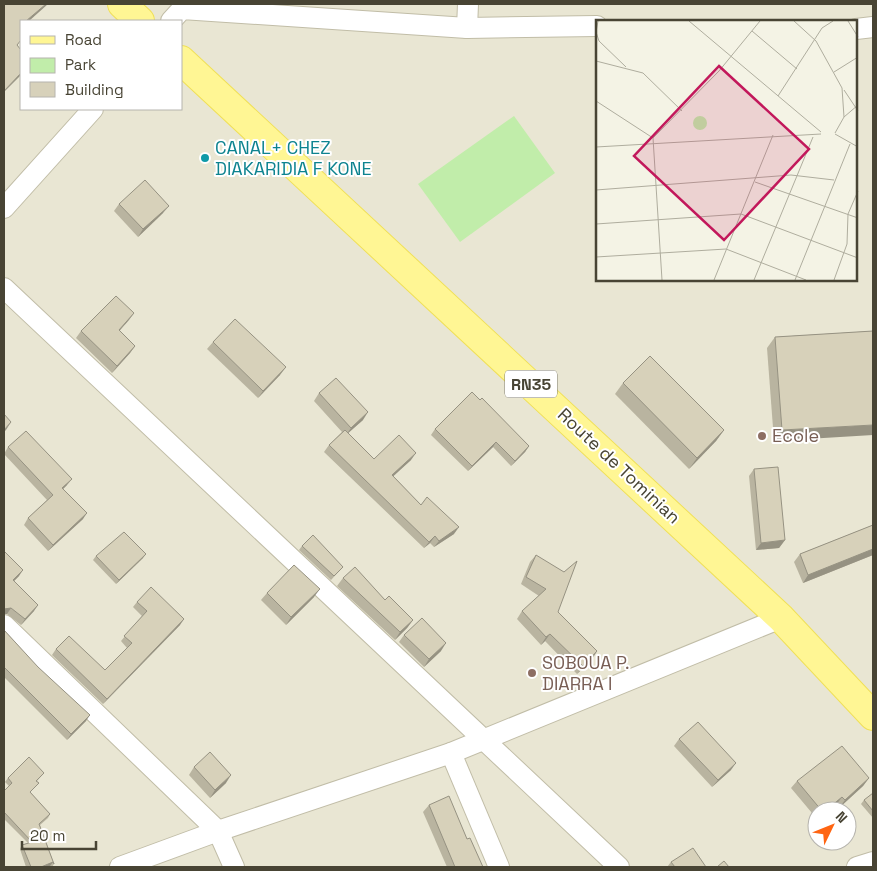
<svg xmlns="http://www.w3.org/2000/svg" width="877" height="871" font-family="'Space Grotesk',sans-serif">
  <rect width="100%" height="100%" fill="#f4f3e5"/>
  <path fill="#e9e6d3" fill-rule="evenodd" d="M4,4H873V867H4ZM21,21H181V109H21ZM597,21H856V280H597ZM817,811H847V841H817Z"/>
  <path fill="#c1edaa" d="M514,116L555,173L460,242L418,184Z"/>
  <g fill="none" stroke-linecap="round" stroke-linejoin="round">
    <g stroke="#c1bda7" stroke-width="22">
      <g id="minor">
        <path d="M171,21L182,9L467,28L597,26"/>
        <path d="M467,28L468,4"/>
        <path d="M856,29L873,27"/>
        <path d="M4,208L93,109"/>
        <path d="M4,288L619,867"/>
        <path d="M4,625L218,831L234,867"/>
        <path d="M451,753L499,867"/>
        <path d="M120,867L218,831L451,753L781,618"/>
        <path d="M857,867L873,862"/>
      </g>
    </g>
    <g stroke="#f0e058" stroke-width="30">
      <g id="primary">
        <path d="M122,4L140,21"/>
        <path d="M181,60L781,618L873,716"/>
      </g>
    </g>
    <use href="#minor" stroke="#fff" stroke-width="20"/>
    <use href="#primary" stroke="#fff694" stroke-width="28"/>
  </g>
  <g fill="#b9b4a0">
    <path d="M119,204L163,213L138,237L114,211Z"/>
    <path d="M134,313L119,331L135,346L130,353L112,373L76,338L81,331Z"/>
    <path d="M873,331L774,441L767,348L775,337Z"/>
    <path d="M213,342L280,375L258,398L207,349Z"/>
    <path d="M623,383L724,430L716,441L689,469L615,394Z"/>
    <path d="M319,393L363,420L348,433L374,459L411,460L393,476L421,505L454,534L434,547L430,543L424,548L324,452L329,445L342,432L314,401Z"/>
    <path d="M480,400L529,446L525,452L511,466L493,447L468,471L431,435L435,429Z"/>
    <path d="M8,447L67,485L63,489L83,519L48,551L24,525L28,518L47,500L4,454Z"/>
    <path d="M754,469L785,540L779,548L756,550L749,476Z"/>
    <path d="M873,525V555L803,583L794,562L800,554Z"/>
    <path d="M302,546L343,567L331,580L299,550Z"/>
    <path d="M4,551L19,576L14,581L34,611L21,625L7,614H4Z"/>
    <path d="M536,555L558,612L597,651L592,659L577,674L545,641L541,645L517,619L522,611L539,596L521,584L530,562Z"/>
    <path d="M96,556L143,558L116,584L93,560Z"/>
    <path d="M343,578L385,600L413,620L407,628L395,640L337,586Z"/>
    <path d="M267,593L314,597L286,625L261,600Z"/>
    <path d="M137,602L180,625L103,704L52,655L56,649L105,670L127,648L121,641L142,616L133,607Z"/>
    <path d="M4,630L86,721L67,740L4,677Z"/>
    <path d="M404,635L441,651L424,667L399,642Z"/>
    <path d="M679,739L731,770L712,787L674,746Z"/>
    <path d="M194,767L226,783L210,798L189,775Z"/>
    <path d="M44,773L37,781L39,783L30,792L50,814L48,818L40,825L54,864L52,867L50,866L48,867H26L20,849L22,845L28,843L4,819V791L9,786L5,782L8,778Z"/>
    <path d="M869,778L863,786L839,808L836,805L829,811H817V819L791,788L797,781Z"/>
    <path d="M873,793V818L861,804L864,800Z"/>
    <path d="M429,805L467,839L483,867H447L423,812Z"/>
    <path d="M671,862L706,867H667Z"/>
  </g>
  <g fill="#969282">
    <path d="M46,4H48L29,21H26Z"/>
    <path d="M21,73V75L4,92V91Z"/>
    <path d="M169,206L163,213L138,237L143,229Z"/>
    <path d="M134,313L129,320L114,337L119,330Z"/>
    <path d="M135,346L130,353L112,373L117,366Z"/>
    <path d="M286,367L280,375L258,398L263,391Z"/>
    <path d="M368,412L363,420L346,435L351,428Z"/>
    <path d="M11,422L6,430L4,432V430Z"/>
    <path d="M873,425V435L774,441L782,430Z"/>
    <path d="M724,430L716,441L689,469L697,458Z"/>
    <path d="M496,442L493,447L468,471L472,466Z"/>
    <path d="M529,446L525,452L511,466L515,461Z"/>
    <path d="M416,453L411,460L387,482L392,475Z"/>
    <path d="M72,479L67,485L57,495L62,488Z"/>
    <path d="M87,513L83,519L48,551L53,545Z"/>
    <path d="M459,527L454,534L434,547L439,541Z"/>
    <path d="M435,536L430,543L424,548L429,542Z"/>
    <path d="M785,540L779,548L756,550L761,543Z"/>
    <path d="M873,549V555L803,583L808,575Z"/>
    <path d="M146,554L143,558L116,584L119,580Z"/>
    <path d="M23,570L19,576L9,586L13,580Z"/>
    <path d="M320,589L314,597L286,625L291,617Z"/>
    <path d="M38,605L34,611L21,625L25,619Z"/>
    <path d="M4,608H11L7,614H4Z"/>
    <path d="M184,619L180,625L103,704L107,699Z"/>
    <path d="M413,620L407,628L395,640L400,632Z"/>
    <path d="M550,634L545,641L541,645L546,637Z"/>
    <path d="M446,643L441,651L424,667L429,659Z"/>
    <path d="M597,651L592,659L577,674L583,666Z"/>
    <path d="M90,715L86,721L67,740L71,734Z"/>
    <path d="M736,763L731,770L712,787L718,780Z"/>
    <path d="M231,775L226,783L210,798L215,790Z"/>
    <path d="M869,778L863,786L839,808L845,800Z"/>
    <path d="M842,797L836,805L829,811H825Z"/>
    <path d="M53,862L50,866L48,867H41Z"/>
  </g>
  <g fill="#d7d1ba" stroke="#969282">
    <path d="M4,4H46L26,21H21V40L17,45L21,50V73L4,91Z"/>
    <path d="M145,180L169,206L143,229L119,204Z"/>
    <path d="M116,296L134,313L119,330L135,346L117,366L81,331Z"/>
    <path d="M235,319L286,367L263,391L213,342Z"/>
    <path d="M873,331V425L782,430L775,337Z"/>
    <path d="M650,356L724,430L697,458L623,383Z"/>
    <path d="M336,378L368,412L351,428L319,393Z"/>
    <path d="M472,392L480,400L482,398L529,446L515,461L496,442L472,466L435,429Z"/>
    <path d="M4,414L11,422L4,430Z"/>
    <path d="M345,430L374,459L399,435L416,453L392,475L421,505L427,497L459,527L439,541L435,536L429,542L329,445Z"/>
    <path d="M26,431L72,479L62,488L87,513L53,545L28,518L53,495L8,447Z"/>
    <path d="M778,467L785,540L761,543L754,469Z"/>
    <path d="M873,525V549L808,575L800,554Z"/>
    <path d="M124,532L146,554L119,580L96,556Z"/>
    <path d="M313,535L343,567L334,576L302,546Z"/>
    <path d="M4,551L23,570L13,580L38,605L25,619L11,608L4,609Z"/>
    <path d="M536,555L564,572L577,561L558,612L597,651L583,666L550,634L546,637L522,611L546,589L526,577Z"/>
    <path d="M294,565L320,589L291,617L267,593Z"/>
    <path d="M355,567L385,600L389,596L413,620L400,632L343,578Z"/>
    <path d="M151,587L184,619L107,699L56,649L69,636L105,670L132,643L124,636L147,611L137,602Z"/>
    <path d="M422,618L446,643L429,659L404,635Z"/>
    <path d="M4,630L38,667L90,715L71,734L4,667Z"/>
    <path d="M698,722L736,763L718,780L679,739Z"/>
    <path d="M842,746L869,778L845,800L842,797L825,811H822L797,781Z"/>
    <path d="M210,752L231,775L215,790L194,767Z"/>
    <path d="M29,757L44,773L36,781L39,783L30,792L50,814L39,824L54,864L53,862L41,867H31L22,845L32,842L4,812V791L12,783L8,778Z"/>
    <path d="M873,793V811L864,800Z"/>
    <path d="M449,796L467,839L470,838L483,867H455L429,805Z"/>
    <path d="M693,848L706,867H675L671,862Z"/>
    <path d="M724,861L729,867H717Z"/>
  </g>
  <circle fill="#0f9aa8" stroke="#fff" stroke-width="2" cx="205" cy="158" r="5"/>
  <g fill="#8d6e63" stroke="#fff" stroke-width="2">
    <circle cx="762" cy="436" r="5"/>
    <circle cx="532" cy="673" r="5"/>
  </g>
  <g text-anchor="middle" stroke-width="4" stroke-linejoin="round" paint-order="stroke">
    <rect fill="#fff" stroke="#7f7c71" stroke-width="1" x="505" y="370.5" width="52" height="27" rx="4"/>
    <g font-size="16" font-weight="bold" fill="#484434">
      <text x="531" y="390">RN35</text>
    </g>
    <g font-size="18" fill="#0d838f" stroke="#fff" text-anchor="start">
      <text x="215" y="154">CANAL+ CHEZ<tspan x="215" dy="21">DIAKARIDIA F KONE</tspan></text>
    </g>
    <g font-size="18" fill="#785e54" stroke="#fff" text-anchor="start">
      <text x="772" y="442">Ecole</text>
      <text x="542" y="669">SOBOUA P.<tspan x="542" dy="21">DIARRA I</tspan></text>
    </g>
    <g font-size="18" fill="#484434" stroke="#fff">
      <text transform="translate(619 466) rotate(43)" y="6">Route de Tominian</text>
    </g>
  </g>
  <g transform="translate(596 20)">
    <rect width="261" height="261" fill="#f4f3e5"/>
    <path d="M97 103a7 7 0 1 1 14 0a7 7 0 1 1-14 0Z" fill="#c1edaa"/>
    <path fill="none" stroke="#afad9e" stroke-width="1" d="M2,1L0,12L3,21L30,47M93,1L225,112M198,1L220,21L246,68L248,97M252,1L262,17M156,11L201,49M0,41L47,53L86,91M238,52L262,37M248,70L262,91M182,76L226,8L237,1M0,81L57,118M239,113L248,97L262,85M239,114L262,127M0,127L225,114M159,162L262,198M0,170L195,155L238,160M0,204L145,194L262,238M0,237L130,229L210,260M66,260L57,118L123,51L164,1M118,260L177,115M158,260L217,117M199,260L254,124M238,260L251,224L252,194L262,171"/>
    <path fill="#c2185b" fill-opacity="0.15" stroke="#c2185b" stroke-width="2.5" d="M123,46L213,129L128,220L38,136Z"/>
    <rect width="261" height="261" fill="none" stroke="#484434" stroke-width="2.5"/>
  </g>
  <rect width="877" height="871" fill="none" stroke="#484434" stroke-width="10"/>
  <rect x="20" y="20" width="162" height="90" fill="#ffffff" stroke="#b6b4ae"/>
  <rect x="30" y="36" width="25" height="8" fill="#fff694" stroke="#b6b4ae"/>
  <text x="65" y="45" font-size="15" fill="#484434">Road</text>
  <rect x="30" y="58" width="25" height="15" fill="#c1edaa" stroke="#b6b4ae"/>
  <text x="65" y="70" font-size="15" fill="#484434">Park</text>
  <rect x="30" y="82" width="25" height="15" fill="#d7d1ba" stroke="#b6b4ae"/>
  <text x="65" y="95" font-size="15" fill="#484434">Building</text>
  <g transform="translate(832 826) rotate(47)"><circle r="24" fill="#ffffff" stroke="#b6b4ae"/>
  <path d="M0-4L9 19L0 12L-9 19Z" fill="#ff6512"/>
  <text y="-8" font-size="14" font-weight="bold" text-anchor="middle" fill="#484434">N</text>
  </g>
  <path d="M22 841v8h74v-8" fill="none" stroke="#484434" stroke-width="2.5"/>
  <text x="30" y="841" font-size="15" fill="#484434" stroke="#ffffff" stroke-width="4" paint-order="stroke">20 m</text>
</svg>
